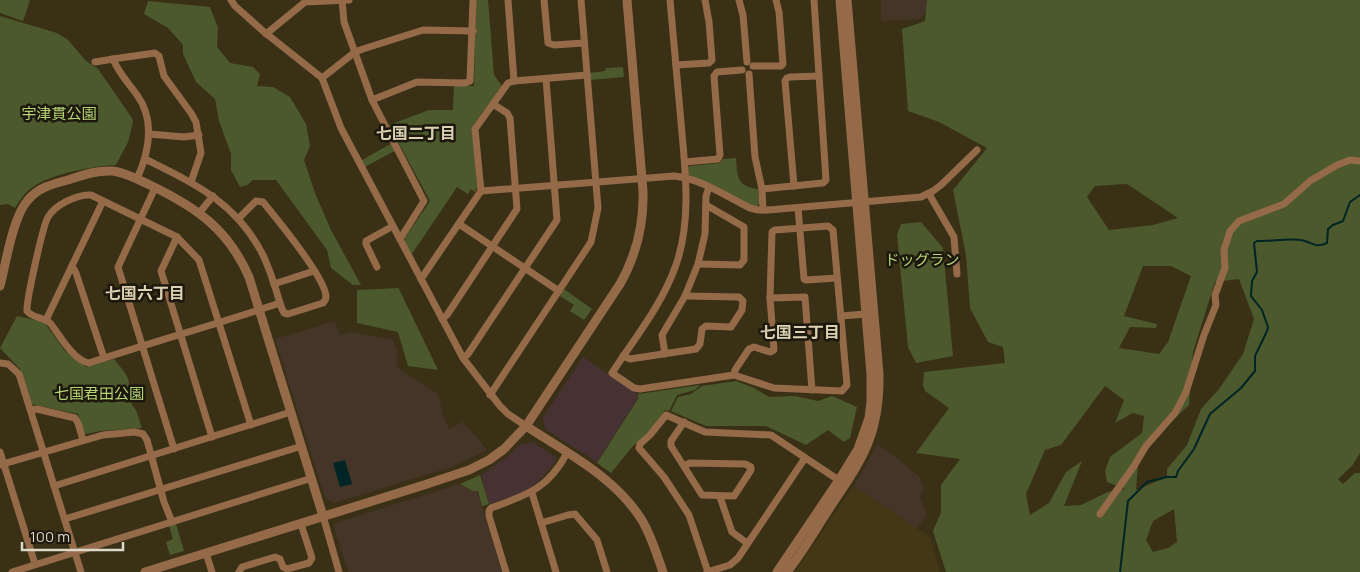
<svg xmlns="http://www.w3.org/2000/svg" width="1360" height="572" font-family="Manrope,'Noto Sans JP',sans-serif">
  <rect width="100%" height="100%" fill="#393016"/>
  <g fill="#473233">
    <path d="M583,357L637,394L638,398L597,462L545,429L543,417Z"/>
    <path d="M533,442L555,457L556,461L543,477L530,489L518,495L489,504L481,475L509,455L521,444Z"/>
  </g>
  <path fill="#433716" d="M853,486L930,537L940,572H795Z"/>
  <g fill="#443528">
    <path d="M881,0H935L920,19L881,21Z"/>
    <path d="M335,321L340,335L351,332L393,340L397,349V365L400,370L437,393L439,396L443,416L449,429L463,422L487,450L452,467L334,503L325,498L275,339Z"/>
    <path d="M877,445L885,449L920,477L924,489L920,498L927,514L917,528L854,486Z"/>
    <path d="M459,484L473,491H477L502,572H348L333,524Z"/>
  </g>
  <g fill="#4b592d" fill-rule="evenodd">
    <path d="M0,0H30L23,21L0,13Z"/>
    <path d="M476,0H488L494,75L502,86L472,127L477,188L475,192L471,189L468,194L457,187L412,254L405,242V238L430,201L389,125L429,110H453L454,86H474Z"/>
    <path d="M927,0H1360V453L1352,466L1338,479L1343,484L1355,473H1360V572H946L933,531L941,512V485L960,459L916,453L949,408L925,391L923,385L924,372L1005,363L1003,347L988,342L970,308L966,255L953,190L987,148L939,122L908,111L902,29L925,21ZM1127,184L1178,218L1153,225L1109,230L1087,197L1095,186ZM1143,266H1171L1191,276L1168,342L1159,354L1119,348L1130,327L1156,328L1157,324L1124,316ZM1239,279L1254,319L1243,354L1219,389L1201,409L1187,445L1167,469V477L1136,490L1139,451L1189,405L1193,352L1215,282ZM1105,386L1124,400L1115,423L1133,413L1144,416L1142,433L1110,457L1105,471L1107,482L1125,489L1108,492L1081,505L1064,506L1082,461L1066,472L1049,503L1030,515L1026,494L1045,450L1061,445ZM1174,509L1177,542L1168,548L1153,552L1146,540L1153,521Z"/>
    <path d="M148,1L210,7L218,28L217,47L230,63L253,67L260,74L257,86L273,87L290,97L306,124L310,146L304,160L315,193L331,230L361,285H353L331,268L327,250L276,180H253L247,185L240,187L231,170V154L219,121L215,99L196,82L183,54V45L168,28L144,14Z"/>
    <path d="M0,16L57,33L68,40L86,61L98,69L132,118L133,122L128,142L116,165C93,166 51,174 33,187C25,192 20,200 15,208L8,204L0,205Z"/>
    <path d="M623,67L624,77L590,80L589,73L605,71L606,68Z"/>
    <path d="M392,143L396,150L365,167L362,160Z"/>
    <path d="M736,158C737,176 737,187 758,189L760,203L756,207L741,201L704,181L690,176L687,173V168L690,166L720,163L723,159Z"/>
    <path d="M921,222L943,248L953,356L916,363L908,347L897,235L901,224Z"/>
    <path d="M399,288V289L438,370L408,366L398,332L357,323V290Z"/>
    <path d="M564,289L592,309L584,320L570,311L574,305L560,296Z"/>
    <path d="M17,316L44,322L65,351L86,367L114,359L126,374L129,382L128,391L132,405L136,410L142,428L100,431L87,434L84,433L78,414L31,404L20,369L0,348Z"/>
    <path d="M736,381L754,388L769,397L795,396L818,401L832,396L857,407L850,438L844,442L828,430L806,445L766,426H706L671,411L678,397L691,394L702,386Z"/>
    <path d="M700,385L695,390L677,395L669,411L665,410L651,430L632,447L611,473L597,463L638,399V394Z"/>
    <path d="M480,475L489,504L482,506L478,491H473L460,484Z"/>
    <path d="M176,524L184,551L170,555L166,542L173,539L169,526Z"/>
  </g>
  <path fill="#012425" d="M345,460L352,484L340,487L333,463Z"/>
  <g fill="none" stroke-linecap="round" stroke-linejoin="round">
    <path stroke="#012425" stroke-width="2" d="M1120,572L1128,501L1147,482L1167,477H1176L1178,471L1194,449L1210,414L1241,388L1255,371V356L1267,331L1268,327L1262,310L1251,296L1252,281L1257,272L1254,243L1257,241C1273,242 1289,237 1305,241C1314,244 1316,248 1327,243L1328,229L1333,225L1343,221L1350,202L1360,195"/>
    <g stroke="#946a49" stroke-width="7">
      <path d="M231,0L235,6L263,31L322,78L341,128L463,358L500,406L508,414L526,426"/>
      <path d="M342,0L344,22L372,100L424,201L400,239"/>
      <path d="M508,0L514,81"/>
      <path d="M544,0L548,43L554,45L584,43"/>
      <path d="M670,0C674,41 677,81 681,122C685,169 692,219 676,265C662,305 634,339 612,373L634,388L640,389L734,375L774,388L842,391L847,385L833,230L828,226L775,230L772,232L770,298L774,350L770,352L754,347L749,349L735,370L734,375"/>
      <path d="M739,0L743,15L747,62"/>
      <path d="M266,34L305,2L349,0"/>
      <path d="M95,62L113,59"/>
      <path d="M676,65L709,63L712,60L709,22L705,0"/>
      <path d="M753,66H781L783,64L779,12L776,0"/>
      <path d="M749,74L755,157L762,189L763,210"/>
      <path d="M322,78L355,52L363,49L423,30L473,31"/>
      <path d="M372,100L417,82L465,83L470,81L473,0"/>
      <path d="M149,134L184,137L199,135"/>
      <path d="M145,159C195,184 236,202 263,255C267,264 271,274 274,284C278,294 279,304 284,313L288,314L323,303C325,301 326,300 326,296C324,276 277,219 263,202L256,201L238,219"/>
      <path d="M685,162L718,159L720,155L714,76L717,72L742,70"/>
      <path d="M137,179C149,152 156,121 137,95C129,84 118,72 113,59L155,53L159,56L164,76L191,113L196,122L201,153L191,182"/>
      <path d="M794,186L785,81L787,78L790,77L818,76"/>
      <path d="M155,188L118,267L174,449"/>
      <path d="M762,189L823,183L826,180L814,0"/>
      <path d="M481,191L674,176C702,179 725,196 750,208L758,210H768L921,197L933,191L941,185L977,150"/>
      <path d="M929,194L954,237L957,274"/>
      <path d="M798,208L804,279L806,280L837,278"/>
      <path d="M200,212L213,196"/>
      <path d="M459,224L559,291"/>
      <path d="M177,237L161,271L212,437"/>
      <path d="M698,264L740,265L744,260V227L706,205"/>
      <path d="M72,266L76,273L104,358"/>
      <path d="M377,267L366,244V241L393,226"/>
      <path d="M421,279L481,191L475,129L508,83L514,81L587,75"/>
      <path d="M274,284L314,271"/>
      <path d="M770,298L805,297L812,390"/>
      <path d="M841,316L866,314"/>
      <path d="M442,319L447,315L517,209L510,118L507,113L493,104"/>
      <path d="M46,320L103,201"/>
      <path d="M665,354L662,335L685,296L698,264L705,234L706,196L709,187"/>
      <path d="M623,356L630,359L696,349L700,344L702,329L706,326L731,327L742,310L743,301L739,297L685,296"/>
      <path d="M463,358L468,354L557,220L546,79"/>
      <path d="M0,363L8,364L19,374L81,572"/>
      <path d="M490,395L591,242L598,208L581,0"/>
      <path d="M31,410L37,409L75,418L78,423L83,440"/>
      <path d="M684,422L671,441V446L702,495L734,496L751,470V467L745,464L690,463L684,466"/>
      <path d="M251,425L199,260L177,237L91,195C77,194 55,205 48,217C43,225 26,302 27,311C33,319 44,316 51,324C60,336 74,361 89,363C153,342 217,324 280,303"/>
      <path d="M0,452L35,564"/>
      <path d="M0,465L103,435L135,432L143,434L147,440L164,502L172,522"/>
      <path d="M54,486L291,412"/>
      <path d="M532,493L556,572"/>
      <path d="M720,497L732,532L747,543"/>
      <path d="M1100,514L1134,466L1146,446L1175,413L1186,392L1204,335L1216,305L1215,295L1225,268L1224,250L1230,231L1239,221L1284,204L1310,181L1337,165L1350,160L1360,161"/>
      <path d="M323,516L339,572"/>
      <path d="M65,519L302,446"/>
      <path d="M541,523L568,515L575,514L597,540L607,572"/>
      <path d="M206,553L212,572"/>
      <path d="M12,572L312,478"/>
      <path d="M239,572L242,567L275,557L280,559L283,567L287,569L309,563L312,558L301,524"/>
      <path d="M506,572L489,516V511L491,508C527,495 548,489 567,453"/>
      <path d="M707,572L730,565L738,558L805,458"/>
      <path d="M708,572L689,515L664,477L639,448L640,444L650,435L666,415L705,432L771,435L843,483"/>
    </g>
    <g stroke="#946a49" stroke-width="9">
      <path d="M0,286C6,263 13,216 28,200C39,187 53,184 68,180C83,175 97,170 113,171C127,173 139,180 152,186C197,208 228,229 249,277L323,516"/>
      <path d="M526,426C567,453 617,478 643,522C652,538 657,555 663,572"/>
      <path d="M145,572L424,485L469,470L489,460L504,449L526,426L620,284C637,254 644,225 643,191L627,0"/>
      <path d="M777,572L839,480L858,449L869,418L871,402V375L840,0"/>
      <path d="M787,572C801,554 813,534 825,515C859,463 880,440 879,374L847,0"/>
    </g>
  </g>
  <g text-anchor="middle" stroke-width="5" stroke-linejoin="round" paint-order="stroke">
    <g font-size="15" fill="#b5d473" stroke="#1d180d">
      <text x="59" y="119">宇津貫公園</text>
      <text x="922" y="265">ドッグラン</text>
      <text x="99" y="399">七国君田公園</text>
    </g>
    <g font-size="16" font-weight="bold" fill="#dcd1b3" stroke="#1d180d">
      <text x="416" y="139">七国二丁目</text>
      <text x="145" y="299">七国六丁目</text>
      <text x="800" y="338">七国三丁目</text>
    </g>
  </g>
  <path d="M22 542v8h101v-8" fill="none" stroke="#ddd8c9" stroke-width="2.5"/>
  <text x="30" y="542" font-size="15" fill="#ddd8c9" stroke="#1d180d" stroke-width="4" paint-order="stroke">100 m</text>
</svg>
